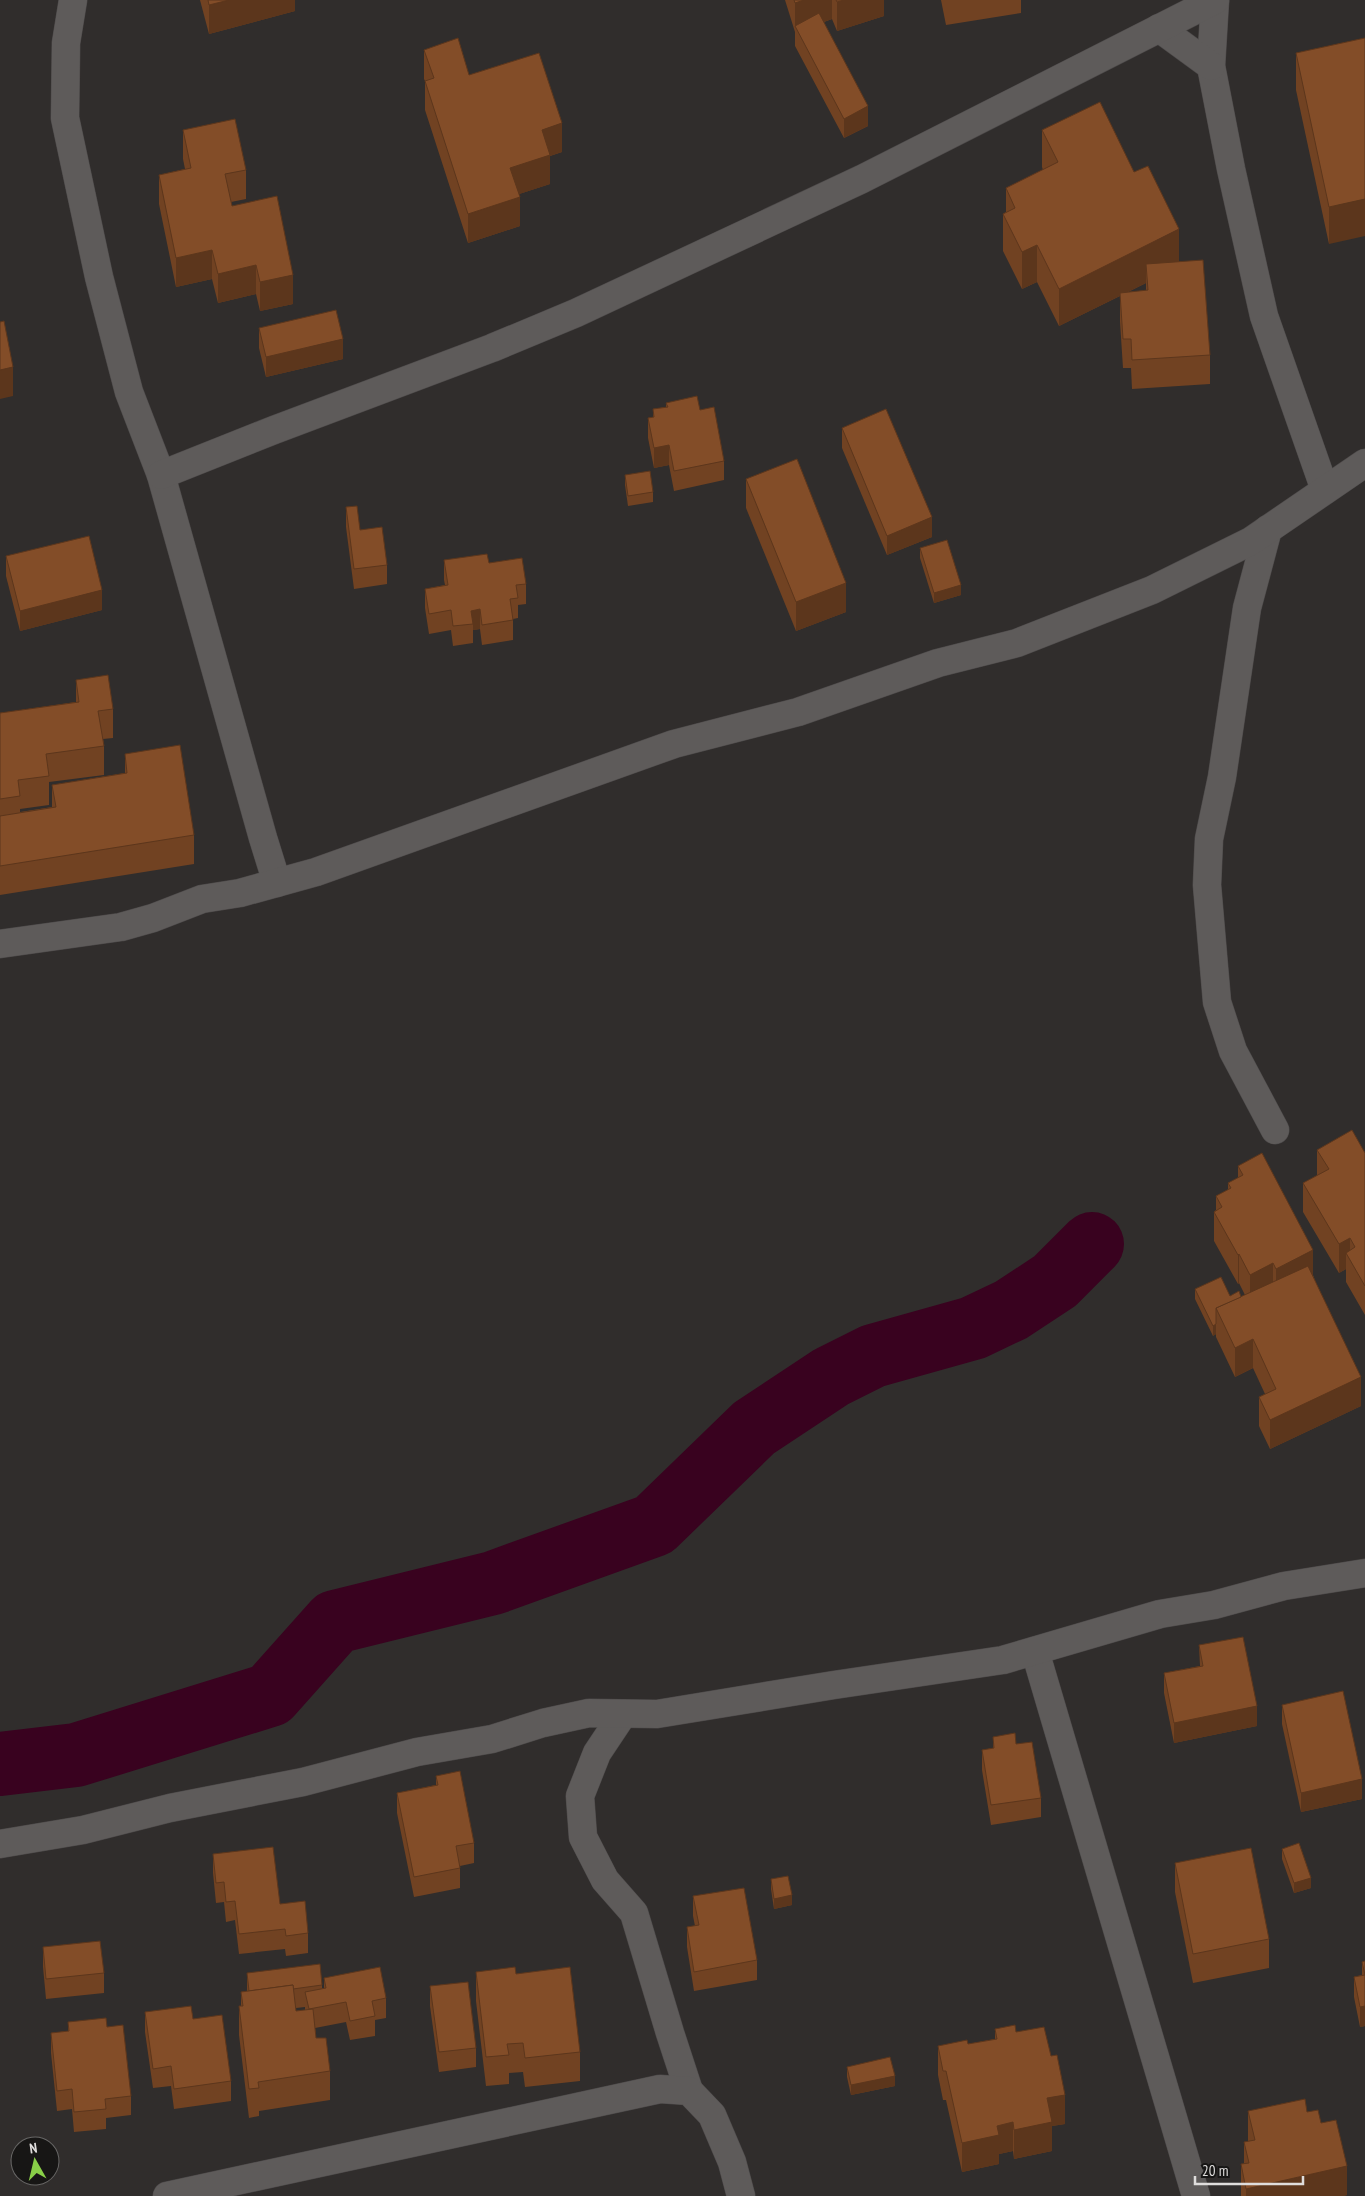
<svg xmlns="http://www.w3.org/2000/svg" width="1365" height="2196" font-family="'PT Sans Narrow',sans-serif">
  <rect width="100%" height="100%" fill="#302d2c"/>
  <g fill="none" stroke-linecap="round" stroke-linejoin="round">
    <path stroke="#39021f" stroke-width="64" d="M0,1764L76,1755L270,1695L335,1622L493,1583L654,1525L754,1428L831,1377L873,1356L973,1328L1011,1310L1055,1281L1092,1244"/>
    <g stroke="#4c4949" stroke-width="29">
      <g id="minor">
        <path d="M73,0L66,43L65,118L99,277L129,392L161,475L263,838L277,883"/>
        <path d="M1215,0L1211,66L1231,169L1264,316L1325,490"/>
        <path d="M1159,28L1211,66"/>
        <path d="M161,475L274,430L492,348L576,313L862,179L1215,0"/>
        <path d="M1268,529L1247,608L1222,777L1209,839L1207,885L1217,1002L1233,1051L1275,1130"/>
        <path d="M0,944L121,927L153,918L202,899L240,893L316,872L674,744L798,712L938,663L1017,643L1152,590L1251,541L1365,463"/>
        <path d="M1035,1651L1196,2196"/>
        <path d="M623,1714L597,1753L580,1796L583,1837L605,1880L634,1913L670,2033L689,2091"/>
        <path d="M0,1844L83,1830L170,1808L303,1782L417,1752L492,1739L543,1723L589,1713L657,1714L834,1685L1003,1660L1160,1614L1214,1605L1284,1586L1365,1573"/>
        <path d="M167,2196L660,2089L689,2091L712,2115L732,2162L741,2196"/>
      </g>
    </g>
    <use href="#minor" stroke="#5e5b5a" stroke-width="28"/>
  </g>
  <g fill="#714222" fill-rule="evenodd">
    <path d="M200,0H295V11L209,34Z"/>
    <path d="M785,0H884V16L837,31L832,19L824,22L868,126L844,138L795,46V32Z"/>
    <path d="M941,0H1021V13L946,25Z"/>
    <path d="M1365,38L1329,244L1296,90V53Z"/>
    <path d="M424,50L469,75L562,152L550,156V184L519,194L520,226L468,243L425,110V81L424,79Z"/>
    <path d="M183,130L246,170V199L231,202L232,206L293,304L260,311L256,294L218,303L212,279L176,287L159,204V175L185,169L183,159Z"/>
    <path d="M1042,130L1179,262L1210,355V384L1132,389L1131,368H1123L1120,322V296L1059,326L1037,282L1022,289L1003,251V214L1006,212V188L1043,170L1042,167ZM1146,283V291L1128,292Z"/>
    <path d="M259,328L343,359L266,377L259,348Z"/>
    <path d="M666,403L700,410L724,461V480L674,491L669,465L654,468L648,438V418L653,417V409L666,407Z"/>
    <path d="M842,428L932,537L887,555L842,448Z"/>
    <path d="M625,475L653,492V502L628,506L625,485Z"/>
    <path d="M746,479L846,612L796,631L746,508Z"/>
    <path d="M346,507L360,530L387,565V584L354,589L346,527Z"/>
    <path d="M920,548L961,595L934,603L920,558Z"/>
    <path d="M6,556L102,610L20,631L6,576Z"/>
    <path d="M444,560L489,563L526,584V604L518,605V618L513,619V640L482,645L480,629L473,630V643L453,646L451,630L429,634L425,608V589L445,585L444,580Z"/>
    <path d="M76,680L113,709V738L103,739L104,746V775L49,782V805L20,809V812L52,807V785L125,773V754L194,835V864L0,895V713L76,702Z"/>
    <path d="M1317,1150L1365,1153V1315L1346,1282V1269L1339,1273L1303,1212V1183L1317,1176Z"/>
    <path d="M1238,1166L1313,1275L1361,1406L1270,1449L1259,1426V1397L1265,1394L1253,1368L1235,1377L1216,1337V1334L1213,1336L1195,1299V1289L1230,1296L1241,1297L1245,1295L1239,1283L1238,1284L1214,1241V1212L1216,1210V1196L1228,1190V1183L1238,1178Z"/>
    <path d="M1199,1645L1257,1726L1174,1743L1164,1693V1673L1200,1666Z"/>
    <path d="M1282,1705L1362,1799L1301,1812L1282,1724Z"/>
    <path d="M993,1737L1016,1744L1041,1798V1817L991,1825L982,1770V1750L993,1748Z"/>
    <path d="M436,1776L474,1843V1863L460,1866V1888L414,1897L397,1813V1793L436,1785Z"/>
    <path d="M1282,1849L1311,1888L1294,1893L1282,1859Z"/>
    <path d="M213,1854L280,1904L308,1933V1953L286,1956L285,1949L239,1954L235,1920L226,1922L224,1902L216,1903L213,1873Z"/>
    <path d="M1175,1863L1269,1939V1968L1193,1983L1175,1892Z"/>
    <path d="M771,1879L792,1905L774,1909L771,1889Z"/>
    <path d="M693,1896L757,1960V1980L694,1991L687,1947V1927L695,1926L693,1916Z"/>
    <path d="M43,1947L104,1973V1993L46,1999L43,1967Z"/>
    <path d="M1365,1961V2026L1360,2027L1354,1997V1977L1362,1975V1962Z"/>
    <path d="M476,1972L516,1974L580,2052V2081L525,2087L523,2072L509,2073V2084L486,2086L476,2001Z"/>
    <path d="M247,1973L322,1985V1988H324V1978L386,1998V2018L375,2020V2036L350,2040L346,2022L315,2028L316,2038L330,2071V2100L259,2111V2116L249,2118L239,2035V2006H241V1992L247,1991ZM305,2007V2010L296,2011V2008Z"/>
    <path d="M430,1986L476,2048V2067L439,2072L430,2006Z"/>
    <path d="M145,2012L231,2081V2101L174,2109L171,2086L153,2088L145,2032Z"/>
    <path d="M68,2022L107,2027L131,2096V2115L106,2118V2129L74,2132L72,2109L57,2111L51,2053V2033L68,2031Z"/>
    <path d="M995,2029L1016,2032L1065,2124L1052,2126V2151L1014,2159L1013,2151L999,2154V2164L962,2172L946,2100H943L938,2075V2046L968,2044L995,2039Z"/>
    <path d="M847,2067L895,2086L851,2095L847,2077Z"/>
    <path d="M1248,2111L1307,2112L1321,2123L1347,2195L1343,2196H1241V2164H1244V2142H1248Z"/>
  </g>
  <g fill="#5c361c">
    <path d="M229,0H295V11L209,34V5Z"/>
    <path d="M804,0H832V19L798,31L795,26V32V3Z"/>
    <path d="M844,0H884V16L837,31V2Z"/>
    <path d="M868,106V126L844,138V119Z"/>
    <path d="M562,123V152L550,156V184L510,197V168L542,130Z"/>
    <path d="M520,197V226L468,243V214Z"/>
    <path d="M1365,199V236L1329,244V207Z"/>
    <path d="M1179,229V267L1146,264V283L1059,326V289Z"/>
    <path d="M1037,245V282L1022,289V252Z"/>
    <path d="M212,250V279L176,287V258Z"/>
    <path d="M256,265V294L218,303V274Z"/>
    <path d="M293,275V304L260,311V282Z"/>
    <path d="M343,339V359L266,377V357Z"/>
    <path d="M13,367V396L0,399V370Z"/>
    <path d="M669,445V465L654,468V448Z"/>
    <path d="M932,517V537L887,555V536Z"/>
    <path d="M846,583V612L796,631V602Z"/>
    <path d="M961,585V595L934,603V593Z"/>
    <path d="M102,590V610L20,631V611Z"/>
    <path d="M480,609V629L473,630V624L471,611Z"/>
    <path d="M1350,1238V1259L1346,1253V1269L1339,1273V1244Z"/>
    <path d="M1313,1250V1279L1276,1298V1269Z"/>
    <path d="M1239,1254V1283L1238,1284V1255Z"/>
    <path d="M1273,1263V1292L1250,1304V1275Z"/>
    <path d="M1216,1324V1334L1213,1336V1326Z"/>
    <path d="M1253,1339V1368L1235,1377V1348Z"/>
    <path d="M1361,1377V1406L1270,1449V1420Z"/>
    <path d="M1257,1706V1726L1174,1743V1723Z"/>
    <path d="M1362,1779V1799L1301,1812V1793Z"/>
    <path d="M1311,1878V1888L1294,1893V1883Z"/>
    <path d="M792,1895V1905L774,1909V1899Z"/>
    <path d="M1365,2006V2026L1360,2027V2007Z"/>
    <path d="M895,2076V2086L851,2095V2085Z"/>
    <path d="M1065,2095V2124L1052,2126V2151L1014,2159V2130L1047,2098Z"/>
    <path d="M1013,2122V2151L999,2154V2164L962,2172V2143L997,2126Z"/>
    <path d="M1347,2166V2195L1343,2196H1246V2189Z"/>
  </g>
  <g fill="#834d28" stroke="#5c361c">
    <path d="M208,0H229L209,5Z"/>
    <path d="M794,0H804L795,3Z"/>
    <path d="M836,0H844L837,2Z"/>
    <path d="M819,13L868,106L844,119L795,26Z"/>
    <path d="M458,38L469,75L539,53L562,123L542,130L550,155L510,168L520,197L468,214L425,81L434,78L424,50Z"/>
    <path d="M1365,38V199L1329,207L1296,53Z"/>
    <path d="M1100,102L1134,172L1148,166L1179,229L1059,289L1037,245L1022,252L1003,214L1015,208L1006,188L1058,162L1042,130Z"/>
    <path d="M235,119L246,170L225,174L232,206L277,196L293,275L260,282L256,265L218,274L212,250L176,258L159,175L191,168L183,130Z"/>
    <path d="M1203,260L1210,355L1132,360L1131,339H1123L1120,293L1148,290L1146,264Z"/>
    <path d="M336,310L343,339L266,357L259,328Z"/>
    <path d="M4,321L13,367L0,370V322Z"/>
    <path d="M697,396L700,410L714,407L724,461L674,471L669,445L654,448L648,418L654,417L653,409L668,407L666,403Z"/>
    <path d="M886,409L932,517L887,536L842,428Z"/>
    <path d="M797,459L846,583L796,602L746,479Z"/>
    <path d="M650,471L653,492L628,496L625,475Z"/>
    <path d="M357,506L360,530L382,527L387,565L354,569L346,507Z"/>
    <path d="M89,536L102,590L20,611L6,556Z"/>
    <path d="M947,540L961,585L934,593L920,548Z"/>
    <path d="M487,554L489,563L522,558L526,584L516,585L518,598L510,599L513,620L482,625L480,609L471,611L473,624L453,626L451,610L429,614L425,589L448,585L444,560Z"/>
    <path d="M108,675L113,709L98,711L104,746L46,754L49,776L18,780L20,796L0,799V713L79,702L76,680Z"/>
    <path d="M180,745L194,835L0,866V816L56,807L52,785L127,773L125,754Z"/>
    <path d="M1352,1130L1365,1153V1286L1346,1253L1355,1247L1350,1238L1339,1244L1303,1183L1329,1169L1317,1150Z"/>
    <path d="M1262,1153L1313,1250L1276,1269L1273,1263L1250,1275L1239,1254L1238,1255L1214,1212L1222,1207L1216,1196L1231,1188L1228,1183L1243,1175L1238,1166Z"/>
    <path d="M1308,1266L1361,1377L1270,1420L1259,1397L1276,1389L1253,1339L1235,1348L1216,1308Z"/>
    <path d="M1221,1277L1230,1296L1239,1291L1241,1297L1216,1308V1324L1213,1326L1195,1289Z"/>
    <path d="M1243,1637L1257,1706L1174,1723L1164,1673L1203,1666L1199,1645Z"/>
    <path d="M1343,1691L1362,1779L1301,1793L1282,1705Z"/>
    <path d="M1015,1733L1016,1744L1032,1742L1041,1798L991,1805L982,1750L994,1748L993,1737Z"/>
    <path d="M460,1771L474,1843L456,1846L460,1868L414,1877L397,1793L438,1785L436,1776Z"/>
    <path d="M1299,1843L1311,1878L1294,1883L1282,1849Z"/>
    <path d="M273,1847L280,1904L305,1901L308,1933L286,1936L285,1929L239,1934L235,1901L226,1902L224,1882L216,1883L213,1854Z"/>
    <path d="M1251,1848L1269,1939L1193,1954L1175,1863Z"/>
    <path d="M788,1876L792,1895L774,1899L771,1879Z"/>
    <path d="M744,1888L757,1960L694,1972L687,1927L699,1925L693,1896Z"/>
    <path d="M100,1941L104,1973L46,1979L43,1947Z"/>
    <path d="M1365,1961V2006L1360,2007L1354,1977L1365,1975L1362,1962Z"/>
    <path d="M320,1964L322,1985L293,1989V1985L249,1991L247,1973Z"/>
    <path d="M380,1967L386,1998L372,2001L375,2016L350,2021L346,2002L309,2009L305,1992L326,1988L324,1978Z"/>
    <path d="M515,1967L516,1974L570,1967L580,2052L525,2058L523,2043L507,2044L509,2055L486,2057L476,1972Z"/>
    <path d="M468,1982L476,2048L439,2052L430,1986Z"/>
    <path d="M293,1985L296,2011L313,2009L316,2038H326L330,2071L258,2082L259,2088L249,2089L239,2006H243L241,1992Z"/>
    <path d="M191,2006L193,2019L222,2015L231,2081L174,2089L171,2066L153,2069L145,2012Z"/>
    <path d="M106,2018L107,2027L123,2025L131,2096L105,2099L106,2109L74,2112L72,2089L57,2091L51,2033L69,2031L68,2022Z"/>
    <path d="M1015,2025L1016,2032L1044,2027L1051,2056L1057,2055L1065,2095L1047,2098L1052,2122L1014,2130L1013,2122L997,2126L999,2135L962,2143L946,2071H943L938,2046L967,2040L968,2044L997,2039L995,2029Z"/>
    <path d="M890,2057L895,2076L851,2085L847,2067Z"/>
    <path d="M1305,2099L1307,2112L1318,2110L1321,2123L1336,2120L1347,2166L1246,2189L1241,2164L1249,2163L1244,2142L1255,2140L1248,2111Z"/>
  </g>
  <g transform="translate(35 2161) rotate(352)"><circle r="24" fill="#171615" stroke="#676665"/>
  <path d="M0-4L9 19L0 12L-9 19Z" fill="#89cf48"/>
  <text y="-8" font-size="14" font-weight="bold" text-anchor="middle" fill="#dfdddc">N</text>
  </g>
  <path d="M1195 2176v8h108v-8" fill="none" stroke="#dfdddc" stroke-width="2.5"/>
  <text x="1202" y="2176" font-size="15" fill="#dfdddc" stroke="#171615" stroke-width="4" paint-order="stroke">20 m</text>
</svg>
